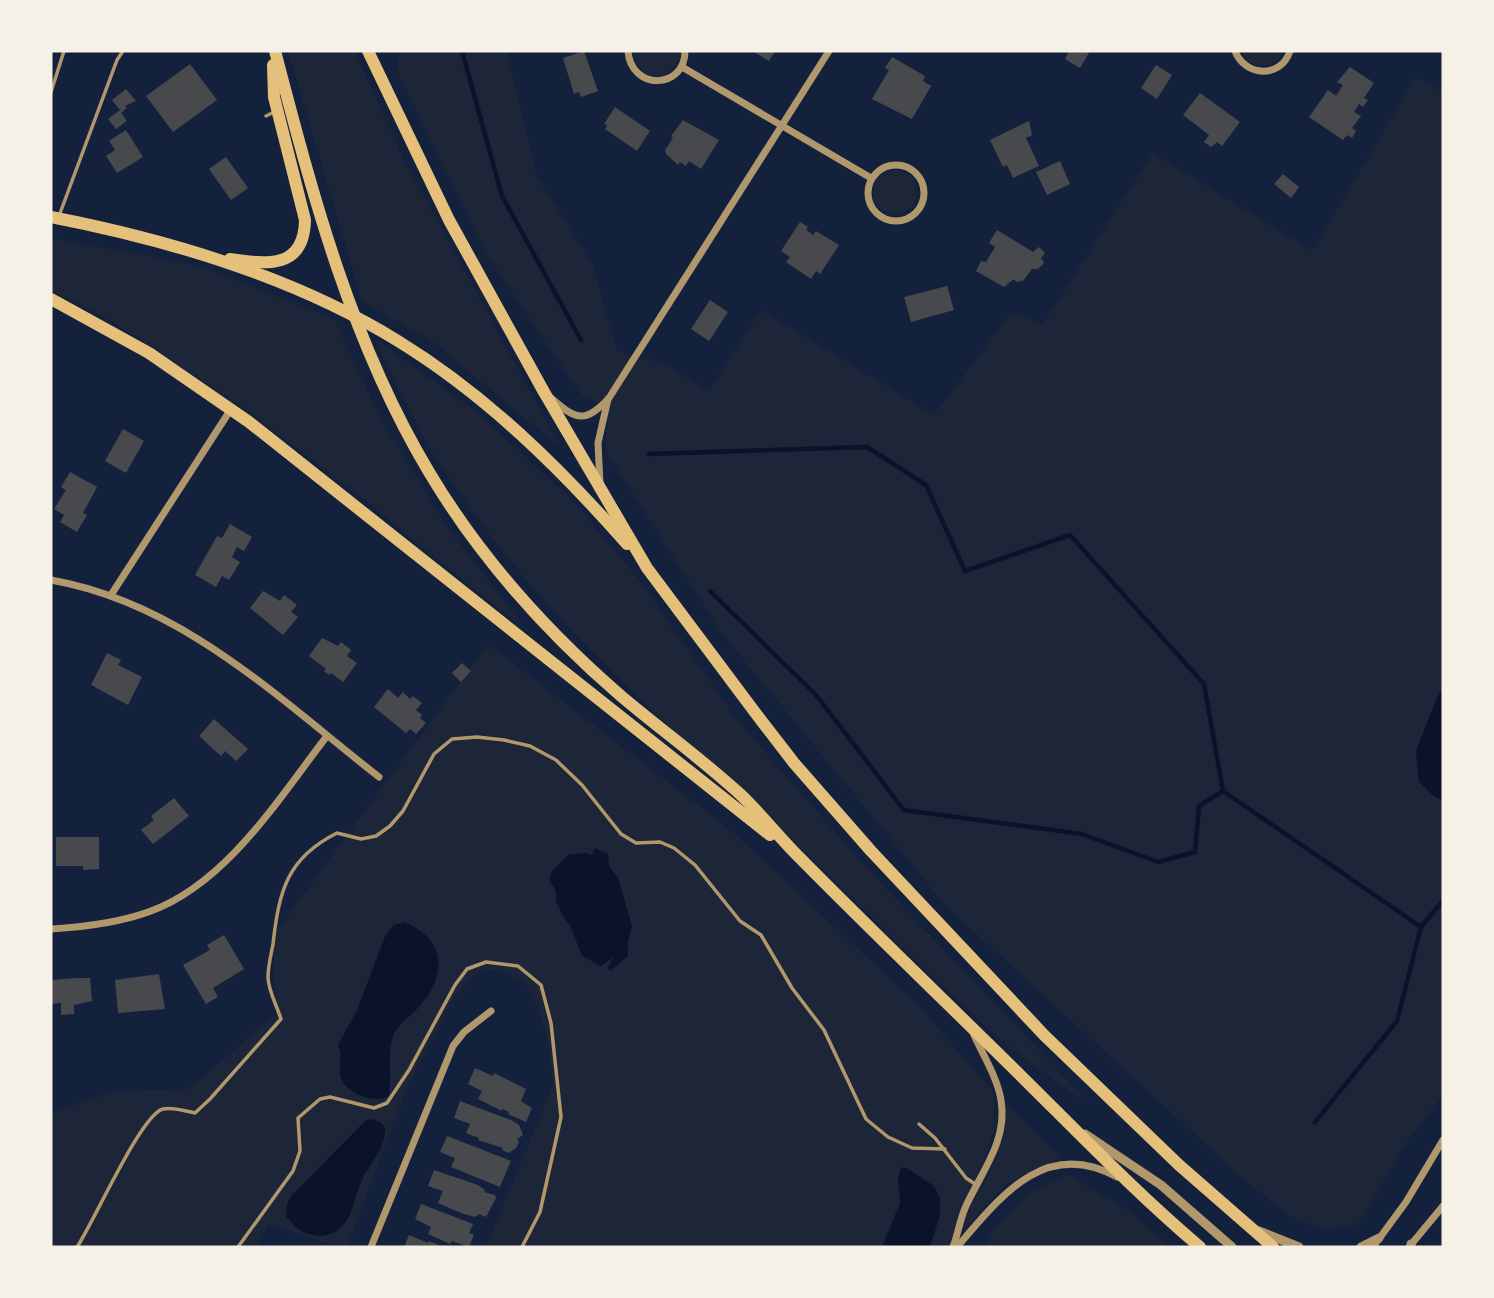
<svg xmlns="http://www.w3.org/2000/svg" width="1494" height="1298" font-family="Ubuntu,sans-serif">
  <rect width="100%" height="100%" fill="#14213d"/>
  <g fill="#1d2539">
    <path d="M288,51H355L403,158L561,448L434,343L362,301Z"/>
    <path d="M398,51H507L537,177L592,263L617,351L664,364L709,391L761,310L934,415L1012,312L1043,324L1153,153L1312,251L1416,77L1443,92V687L1435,700V797L1443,800V1095L1404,1146L1358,1224L1326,1230L1289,1216L1238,1174L945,905L721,632L605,450L609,406L583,397L486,254L398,73Z"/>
    <path d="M633,51H681C676,85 635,84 633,51Z"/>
    <path d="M1241,51H1284C1274,71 1250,71 1241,51Z"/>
    <circle cx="895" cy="192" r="22"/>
    <path d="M51,238L200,266L334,319L381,419L446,526L524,626L500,610L371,505L239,404L113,322L51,290Z"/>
    <path d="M374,338L476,411L574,502L636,576L738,721L864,865L1090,1104C989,1042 909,951 823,870C740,791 653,715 573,632C523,580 478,521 438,461C413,422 394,380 374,338Z"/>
    <path d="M488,644L733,832L918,1005L993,1091L995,1128L953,1247H486L553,1085L549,1043L538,1007L529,989L519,979L504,971L487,970L472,976L454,997L407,1087L347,1247H339L268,1224L256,1247H51V1112L117,1091L189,1089L276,1014L273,936Z"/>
    <path d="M1005,1102L1061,1158L1006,1184L964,1230C965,1210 980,1194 988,1176C1000,1150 1004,1131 1005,1102Z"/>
    <path d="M1066,1174L1129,1211L1169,1247H983L994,1230L1029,1193Z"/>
  </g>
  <g fill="#0b132b">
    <path d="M1443,687V800L1435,797L1419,782L1416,751L1436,700Z"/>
    <path d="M595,848L608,854L609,866L618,878L632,926L628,942V956L610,971L608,968L613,957L601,966L582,956L570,925L566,921L556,902V891L549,880L551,872L568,855L586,853L591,855Z"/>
    <path d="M404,922C448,940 447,976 418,1008C410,1017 397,1025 393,1036C387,1055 392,1076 389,1096C376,1104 346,1094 341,1078C338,1068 343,1057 338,1045L357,1010L386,934L394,925Z"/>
    <path d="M371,1119L380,1122L385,1127C387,1144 372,1162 364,1176C352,1196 354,1233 322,1236C314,1237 297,1231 293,1224C291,1222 289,1219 286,1218L287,1204L291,1196L365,1121Z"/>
    <path d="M901,1167L908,1169L934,1186L940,1198V1215L930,1247H882L900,1203L898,1179Z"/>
  </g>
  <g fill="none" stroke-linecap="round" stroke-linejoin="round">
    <g stroke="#0b132b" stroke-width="4.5">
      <path d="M462,51L502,196L581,340"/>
      <path d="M649,454L867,447L926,485L965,571L1070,535L1204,684L1223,791L1421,927"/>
      <path d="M710,591L816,695L904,810L1082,834L1158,862L1195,852L1199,806L1223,791"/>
      <path d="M1315,1122L1397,1021L1421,927L1443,900"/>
    </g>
  </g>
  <g fill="#48494c">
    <path d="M584,51L598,91L581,97L579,92L574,94L563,58Z"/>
    <path d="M752,51H775L769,61Z"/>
    <path d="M1069,51H1090L1080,68L1065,59Z"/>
    <path d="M892,57L925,76L923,81L931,86L912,119L872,99L889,70L885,68Z"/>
    <path d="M190,64L217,100L173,132L146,96Z"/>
    <path d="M1156,65L1172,75L1157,99L1141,88Z"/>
    <path d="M1350,67L1374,83L1364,98L1368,100L1363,107L1359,104L1354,112L1361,116L1352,128L1356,131L1352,138L1347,135L1343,140L1309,117L1328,90L1336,96L1343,85L1337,82Z"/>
    <path d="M126,89L136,101L125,106L127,108L121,113L127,121L116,129L108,119L120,110L112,100Z"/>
    <path d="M1200,93L1240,122L1222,146L1217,142L1211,147L1204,142L1209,135L1183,115Z"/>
    <path d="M615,107L650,131L637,151L605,129L607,125L604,124Z"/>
    <path d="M683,120L719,140L701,169L689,161L686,166L680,162L678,165L666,154L665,150L673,138L671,136Z"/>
    <path d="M1029,121L1032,135L1026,138L1039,166L1013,178L1007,165L1003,167L990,140Z"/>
    <path d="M126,130L143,157L117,173L106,156L115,150L109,141Z"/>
    <path d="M226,157L248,188L231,200L209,169Z"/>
    <path d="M1060,161L1070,184L1047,195L1036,172Z"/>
    <path d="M1283,174L1299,187L1291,198L1274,184Z"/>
    <path d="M800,222L808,227L806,230L813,235L816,231L839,245L820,274L816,271L811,279L786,262L790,257L781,251Z"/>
    <path d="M997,230L1033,252L1039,247L1045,253L1041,258L1044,263L1038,269H1032L1023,281L1016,282L1014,279L1004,287L976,271L981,261L986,262L995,247L989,243Z"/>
    <path d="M947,286L954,310L911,322L904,297Z"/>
    <path d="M710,300L728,312L709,341L691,329Z"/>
    <path d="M123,429L144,441L126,473L105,461Z"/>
    <path d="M70,472L97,487L83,513L87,515L77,532L60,522L64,515L54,509L66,490L61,487Z"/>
    <path d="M230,524L252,537L244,551L237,547L232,557L240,562L229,580L222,576L216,587L195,575L217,536L222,538Z"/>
    <path d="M263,591L280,601L284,595L297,605L291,612L298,617L283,635L250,608Z"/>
    <path d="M322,638L338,646L341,642L351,650L347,656L357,663L343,682L331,673L329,675L324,671L326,669L309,656Z"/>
    <path d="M107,653L121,660L118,665L142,677L128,705L91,685Z"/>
    <path d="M462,663L471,671L461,682L452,673Z"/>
    <path d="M388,689L398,698L403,692L410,699L413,696L422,703L416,710L422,715L420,718L426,723L416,734L410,729L406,733L374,707Z"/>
    <path d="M214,719L248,749L236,761L225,751L221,756L199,736Z"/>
    <path d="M174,798L189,816L153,844L141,830L154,820L151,816Z"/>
    <path d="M56,837H99V869L83,870V866H56Z"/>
    <path d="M224,935L244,969L213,988L218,997L206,1004L183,965L210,950L207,945Z"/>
    <path d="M159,974L165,1009L118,1013L115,980Z"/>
    <path d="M78,978H90L92,1001L74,1005V1014L61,1015V1003L51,1004V980Z"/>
    <path d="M475,1068L493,1076L494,1073L526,1089L521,1101L532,1108L526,1122L508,1114L509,1112L502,1109V1111L478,1099L482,1091L468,1084Z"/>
    <path d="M460,1101L513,1121L519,1125L523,1135L517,1139L519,1142L516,1148L509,1153L502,1150L503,1148L478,1140L479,1138L466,1133L470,1124L454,1118Z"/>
    <path d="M447,1136L511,1161L500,1187L451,1167L455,1158L440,1152Z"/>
    <path d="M434,1170L478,1185L485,1190L484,1192L495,1195L496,1198L486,1217L479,1214L475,1217L461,1213L438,1203L443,1191L428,1186Z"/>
    <path d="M421,1204L473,1224L469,1233L474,1235L469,1247L452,1241L450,1244L428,1234L431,1227L415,1219Z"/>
    <path d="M409,1235L428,1243L429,1241L444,1247H404Z"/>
  </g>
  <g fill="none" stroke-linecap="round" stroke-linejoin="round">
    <g stroke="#b1986c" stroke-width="3.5">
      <path d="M51,92L64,51"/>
      <path d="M266,116L276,111"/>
      <path d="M59,216L117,60L123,51"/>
      <path d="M919,1124L935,1138L966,1178L975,1184"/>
      <path d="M77,1247C93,1224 141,1114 163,1109C172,1107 186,1111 195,1113L210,1099L281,1019C277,1006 268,990 268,977C268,966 271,955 273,944C279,891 287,858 337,833L361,839L376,836L390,826L403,811L434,754L452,739L477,737L504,740L530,746L556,760L582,785L621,834L636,843L660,842L674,848L695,865L740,921L761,935L792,988L824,1030L866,1119L888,1137L912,1148L945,1149"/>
      <path d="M238,1247L293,1171L300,1151L298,1118L320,1099L330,1097L374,1108L387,1103L409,1070L455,985L467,969L486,962L518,966L541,985L551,1023L561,1117L540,1212L522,1247"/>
    </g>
    <g stroke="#b1986c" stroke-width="7">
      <path d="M628,51C631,91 685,90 685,51"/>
      <path d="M1235,51C1245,77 1281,79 1290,51"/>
      <path d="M682,67L871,178"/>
      <circle cx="896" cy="193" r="28"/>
      <path d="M551,398C576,420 585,424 609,398L829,51"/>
      <path d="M600,484L598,443L608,399"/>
      <path d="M51,580C182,603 278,698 379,777"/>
      <path d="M111,595L231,409"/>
      <path d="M51,929C84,927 119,923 151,911C227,883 279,798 327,736"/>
      <path d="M371,1247L453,1046L464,1032L491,1011"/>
      <path d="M953,1247C958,1234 960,1219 966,1206C982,1171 1008,1140 1001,1100C997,1077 983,1055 974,1035"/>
      <path d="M957,1247C1000,1197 1045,1137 1117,1177"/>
      <path d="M1373,1247L1406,1202L1443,1140"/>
      <path d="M1409,1247L1443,1206"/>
    </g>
    <g stroke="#b1986c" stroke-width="9">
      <path d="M1085,1134L1161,1185L1232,1247"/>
      <path d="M1259,1231L1299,1247"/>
      <path d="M1361,1247L1379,1238"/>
      <path d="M1411,1247V1244"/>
    </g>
    <g stroke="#e5c07b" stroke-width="12">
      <path d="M275,51C313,196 351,342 429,472C479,556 547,632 621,696C660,729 703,760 741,795C761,814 779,837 799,857C870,929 943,999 1015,1070C1076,1130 1135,1192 1200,1247"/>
      <path d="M368,51L449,220L544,392L647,568L757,715L794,763L871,851L1044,1035L1179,1165L1273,1247"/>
      <path d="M51,217C170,240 294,277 398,341C486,395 559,467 627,544"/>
      <path d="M230,259C266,264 304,270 305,220L274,97L273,65"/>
      <path d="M51,299L149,353L249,422L770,835"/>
    </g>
  </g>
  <rect width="1494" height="1298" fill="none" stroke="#f6f1e7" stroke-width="105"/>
</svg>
